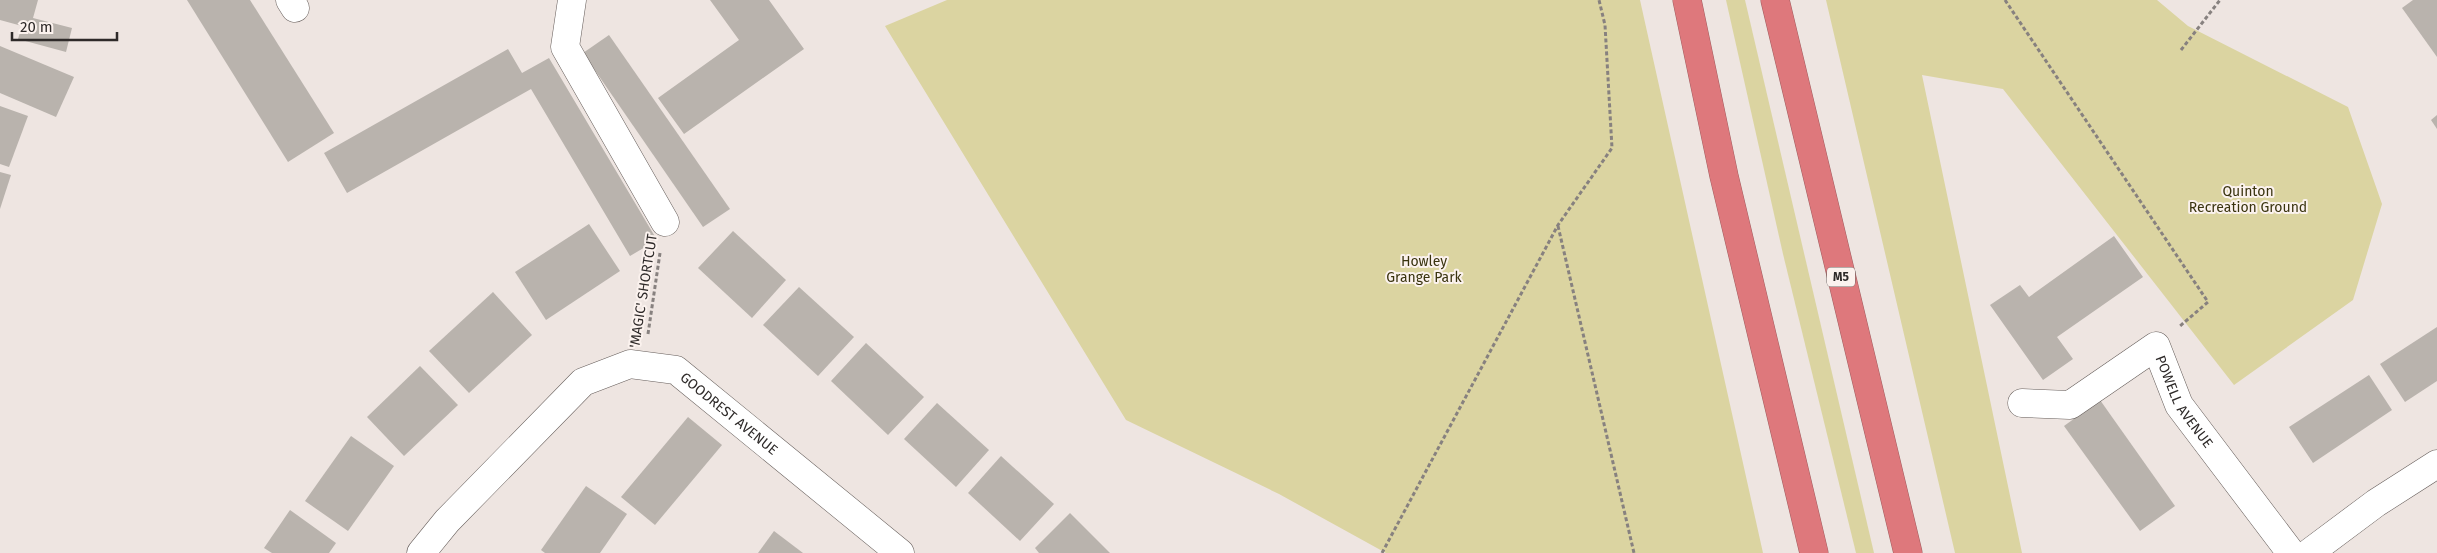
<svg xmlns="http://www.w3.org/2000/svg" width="2437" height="553" font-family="'Fira Sans',sans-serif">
  <rect width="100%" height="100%" fill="#eee5e1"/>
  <g fill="#dbd4a1">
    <path d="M947,0H1640L1763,553H1386L1279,494L1126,420L885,26Z"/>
    <path d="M1726,0H1745L1874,553H1856L1783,254Z"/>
    <path d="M1826,0H2157L2188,26L2348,107L2382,204L2353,300L2234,385L2003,89L1922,75L2022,553H1955Z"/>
  </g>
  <g fill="#b9b3ad">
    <path d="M0,0H38L33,18L72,28L66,52L18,39L22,26L0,20Z"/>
    <path d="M187,0H250L334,133L288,162Z"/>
    <path d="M710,0H769L804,49L684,134L658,98L739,40Z"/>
    <path d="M2413,0H2437V57L2402,8Z"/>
    <path d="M609,35L730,209L703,227L583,53Z"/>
    <path d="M0,46L74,77L56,117L0,93Z"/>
    <path d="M508,49L522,73L549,58L657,240L630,256L531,89L347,193L324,153Z"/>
    <path d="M0,106L28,116L9,167L0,164Z"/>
    <path d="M2437,115V129L2431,120Z"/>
    <path d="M0,172L11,175L0,209Z"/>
    <path d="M589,224L620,271L546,320L515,272Z"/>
    <path d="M733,231L786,280L752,318L698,268Z"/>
    <path d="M2114,236L2143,277L2057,337L2073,359L2043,380L1990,305L2020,285L2029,297Z"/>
    <path d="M799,287L854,337L818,376L763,325Z"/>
    <path d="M493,292L532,335L469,393L429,351Z"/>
    <path d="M2437,327V381L2405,402L2380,364Z"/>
    <path d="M866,343L924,397L888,435L831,381Z"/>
    <path d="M420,366L458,405L404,456L367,417Z"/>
    <path d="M2369,375L2392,410L2313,463L2289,427Z"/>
    <path d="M2100,400L2175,506L2140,531L2064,426Z"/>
    <path d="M937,403L989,450L956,487L904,439Z"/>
    <path d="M688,417L722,445L655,525L621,497Z"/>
    <path d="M351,436L394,466L348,531L305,501Z"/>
    <path d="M1001,456L1054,504L1020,541L968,493Z"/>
    <path d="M586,486L627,514L600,553H545L541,550Z"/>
    <path d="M290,510L336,543L329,553H272L264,548Z"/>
    <path d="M1070,513L1110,553H1039L1035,548Z"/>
    <path d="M774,531L803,553H758Z"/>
  </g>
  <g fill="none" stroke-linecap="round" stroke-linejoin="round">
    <g stroke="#665e5b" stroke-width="29">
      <g id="minor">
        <path d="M290,0L295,8"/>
        <path d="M572,0L565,47L665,222"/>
        <path id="s1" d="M2022,403L2070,405L2156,346L2179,405L2291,553"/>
        <path id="s2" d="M421,553L447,521L583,382L630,364L676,370L900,553"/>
        <path d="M2309,553L2376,503L2437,464"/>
      </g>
    </g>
    <g stroke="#a05d5f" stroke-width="29">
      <g id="highway">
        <path d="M1687,0L1724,176L1814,553"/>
        <path d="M1775,0L1908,553"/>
      </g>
    </g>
    <g stroke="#87817f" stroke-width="3" stroke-dasharray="4 2.5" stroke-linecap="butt">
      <path d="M2005,0L2208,302L2180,326"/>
      <path d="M2181,50L2220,0"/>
      <path d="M1558,226L1634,553"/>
      <path d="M648,334L660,253"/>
      <path d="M1382,553L1558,225L1612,148L1605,25L1599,0"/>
    </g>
    <use href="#minor" stroke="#fff" stroke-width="28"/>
    <use href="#highway" stroke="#de787c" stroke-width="28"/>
  </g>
  <g text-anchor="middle" stroke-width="4" stroke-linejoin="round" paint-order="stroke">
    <rect fill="#fbf2ee" stroke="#6c6664" stroke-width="1" x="1827" y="267.5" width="28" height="19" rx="4"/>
    <g font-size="12" font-weight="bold" fill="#2e2a29">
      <text x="1841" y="281">M5</text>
    </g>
    <g font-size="14" fill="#39330e" stroke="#fbf2ee">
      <text x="2248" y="196">Quinton<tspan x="2248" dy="16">Recreation Ground</tspan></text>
      <text x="1424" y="266">Howley<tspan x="1424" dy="16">Grange Park</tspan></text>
    </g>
    <g font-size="14" fill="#2e2a29" stroke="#fbf2ee">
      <text transform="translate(643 291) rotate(-81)" y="5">'MAGIC' SHORTCUT</text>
      <text dy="5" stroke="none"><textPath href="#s1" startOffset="215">POWELL AVENUE</textPath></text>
      <text dy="5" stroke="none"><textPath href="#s2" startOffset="401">GOODREST AVENUE</textPath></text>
    </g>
  </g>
  <path d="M12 32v8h105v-8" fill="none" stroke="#2e2a29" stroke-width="2.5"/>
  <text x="20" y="32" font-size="15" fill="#2e2a29" stroke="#fbf2ee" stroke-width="4" paint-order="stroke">20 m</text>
</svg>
